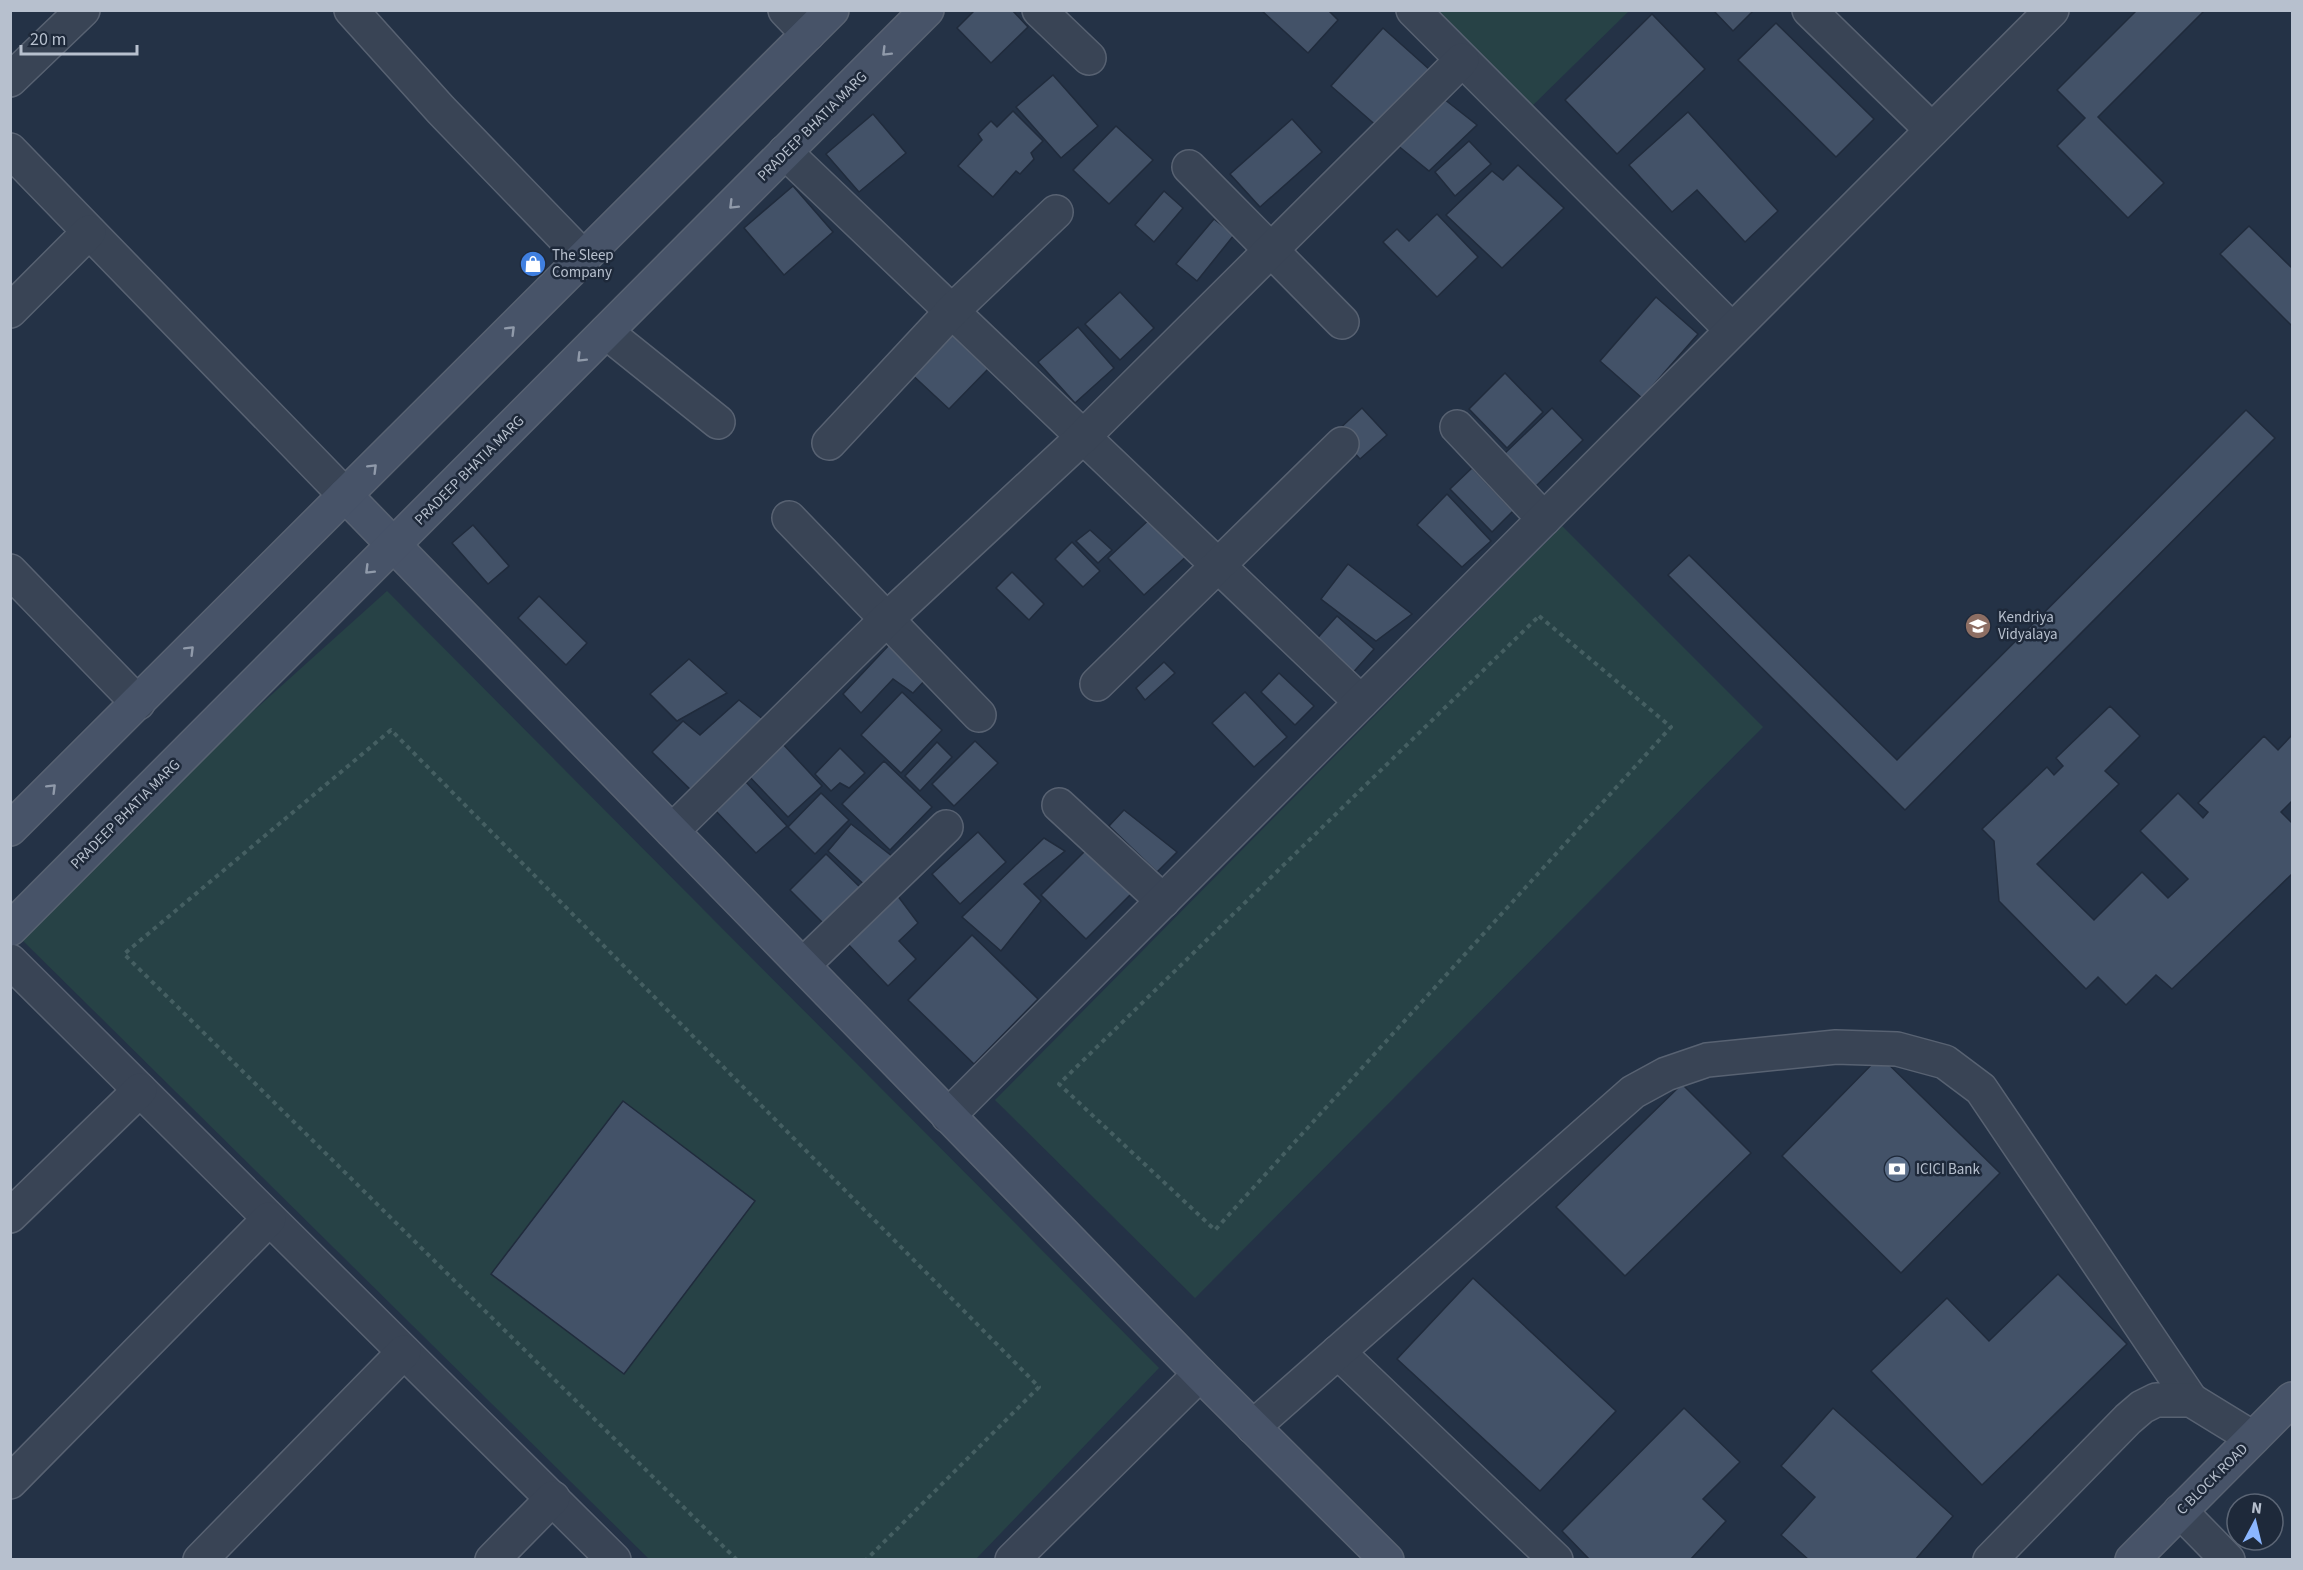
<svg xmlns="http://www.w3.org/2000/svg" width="2303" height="1570" font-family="'Source Sans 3',sans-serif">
  <rect width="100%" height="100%" fill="#243246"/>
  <g fill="#274246">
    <path d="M1429,11H1629L1528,110Z"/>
    <path d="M1562,526L1763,727L1195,1298L995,1100Z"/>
    <path d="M387,591L1159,1368L976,1559H649L11,929Z"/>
  </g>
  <g fill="#435268" stroke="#202b3c" stroke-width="1.5">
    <path d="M975,10H1012L1028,27L991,63L957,28Z"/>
    <path d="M1261,10H1328L1338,20L1308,53Z"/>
    <path d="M1713,10H1754L1733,31Z"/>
    <path d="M2137,10H2205L2098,117L2164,183L2128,218L2057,146L2085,118L2057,90Z"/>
    <path d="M1652,14L1705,69L1617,154L1565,100Z"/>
    <path d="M1776,23L1874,119L1836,157L1738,60Z"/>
    <path d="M1383,28L1430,70L1379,128L1331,86Z"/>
    <path d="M1053,75L1098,126L1061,158L1016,107Z"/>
    <path d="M1444,99L1477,125L1429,171L1396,144Z"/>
    <path d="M1013,111L1043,141L1031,153L1034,159L1020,174L1016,171L993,197L958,166L982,140L978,134L991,121L997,127Z"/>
    <path d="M1688,112L1778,211L1745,242L1697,190L1672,212L1629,165Z"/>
    <path d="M873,114L906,153L859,192L826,154Z"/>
    <path d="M1292,119L1322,152L1260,207L1230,174Z"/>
    <path d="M1116,126L1153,160L1109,204L1073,170Z"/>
    <path d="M1469,141L1491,164L1455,196L1435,172Z"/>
    <path d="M1518,165L1564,208L1502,268L1446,215L1492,171L1503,180Z"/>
    <path d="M793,186L833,232L784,275L744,228Z"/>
    <path d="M1164,191L1183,208L1154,242L1135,225Z"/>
    <path d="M1437,214L1478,257L1437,297L1383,242L1397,229L1409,241Z"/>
    <path d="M1214,219L1234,235L1197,281L1176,264Z"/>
    <path d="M2249,226L2292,268V326L2220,254Z"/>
    <path d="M1120,292L1154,328L1120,360L1085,324Z"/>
    <path d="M1656,297L1698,334L1642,398L1600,361Z"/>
    <path d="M1078,327L1114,368L1075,403L1038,362Z"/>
    <path d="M947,328L989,368L949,409L906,369Z"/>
    <path d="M1505,373L1543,412L1507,448L1469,409Z"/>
    <path d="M1362,408L1387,435L1360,459L1336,432Z"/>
    <path d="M1552,408L1583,440L1534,488L1503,455Z"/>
    <path d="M2246,410L2275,438L1905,810L1668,575L1689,555L1897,760Z"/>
    <path d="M1472,468L1513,511L1492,532L1450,489Z"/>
    <path d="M1447,494L1491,541L1462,567L1417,525Z"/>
    <path d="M1153,516L1190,553L1144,595L1108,558Z"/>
    <path d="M473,525L509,566L488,584L452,543Z"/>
    <path d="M1090,530L1112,550L1098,563L1076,541Z"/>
    <path d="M1072,542L1100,571L1083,587L1055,559Z"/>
    <path d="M1348,564L1412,614L1376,641L1321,599Z"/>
    <path d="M1012,572L1044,604L1029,620L996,588Z"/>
    <path d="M539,596L587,643L566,665L518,618Z"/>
    <path d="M1337,616L1374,649L1349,677L1313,643Z"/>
    <path d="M890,644L927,678L913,693L893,679L861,713L843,694Z"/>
    <path d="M689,659L727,693L677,721L650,694Z"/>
    <path d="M1164,662L1175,673L1145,700L1136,688Z"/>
    <path d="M1279,673L1314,706L1295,725L1261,692Z"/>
    <path d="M902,692L942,730L901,773L861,735Z"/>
    <path d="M1245,692L1287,737L1254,767L1212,723Z"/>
    <path d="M739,700L770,725L696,795L652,752L683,721L700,735Z"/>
    <path d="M2110,706L2140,736L2105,771L2119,784L2037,864L2094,920L2142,872L2168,898L2188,879L2140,831L2178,793L2203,818L2208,812L2198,803L2264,736L2278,750L2292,735V801L2281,812L2292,823V874L2172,989L2156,975L2126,1005L2098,977L2086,989L1999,901L1994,841L1982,829L2047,767L2054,775L2063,766L2056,758Z"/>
    <path d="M780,741L822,786L788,817L746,773Z"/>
    <path d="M975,741L998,763L954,806L932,784Z"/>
    <path d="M937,742L952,757L920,791L905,776Z"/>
    <path d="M840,748L865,773L849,788L840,783L831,791L815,774Z"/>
    <path d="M884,761L932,807L890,850L842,804Z"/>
    <path d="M745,781L787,826L756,853L714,809Z"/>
    <path d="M821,793L849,820L815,854L788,827Z"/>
    <path d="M1124,810L1177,852L1157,872L1109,826Z"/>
    <path d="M851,824L902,864L870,890L828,851Z"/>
    <path d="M978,832L1006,862L960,904L932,874Z"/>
    <path d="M1044,838L1065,851L1024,884L1041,901L1001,951L962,917Z"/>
    <path d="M1090,846L1135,890L1086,939L1041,895Z"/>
    <path d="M826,854L867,894L830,930L790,890Z"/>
    <path d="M897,895L918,923L899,941L916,959L888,986L846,942Z"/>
    <path d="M972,935L1038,999L974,1064L908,1000Z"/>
    <path d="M1880,1056L2000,1173L1901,1273L1782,1156Z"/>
    <path d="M1682,1084L1751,1153L1625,1276L1556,1207Z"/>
    <path d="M623,1101L755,1201L624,1374L491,1274Z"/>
    <path d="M2058,1274L2127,1344L1982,1485L1871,1371L1947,1298L1989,1341Z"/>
    <path d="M1473,1278L1616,1411L1540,1491L1397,1359Z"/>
    <path d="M1684,1408L1740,1462L1703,1499L1726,1521L1690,1560H1590L1562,1531Z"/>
    <path d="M1833,1408L1953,1516L1915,1560H1809L1781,1535L1815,1497L1781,1466Z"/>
  </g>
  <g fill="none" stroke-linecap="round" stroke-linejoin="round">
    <g stroke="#586272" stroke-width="36">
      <g id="street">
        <path d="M351,10L441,110L584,258"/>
        <path d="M785,10L808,34"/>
        <path d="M1039,10L1089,58"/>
        <path d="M1413,10L1732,330"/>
        <path d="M1809,10L1932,130"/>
        <path d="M10,80L83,10"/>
        <path d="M10,150L345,495"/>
        <path d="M785,152L1361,702"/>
        <path d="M1189,167L1342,322"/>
        <path d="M10,311L89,232"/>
        <path d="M606,332L718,422"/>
        <path d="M1457,427L1544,519"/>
        <path d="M829,443L952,311L1056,212"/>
        <path d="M789,518L979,715"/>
        <path d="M10,571L138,703"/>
        <path d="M1097,684L1342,444"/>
        <path d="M1059,805L1163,901"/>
        <path d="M672,831L887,619L1083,437L1462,60"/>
        <path d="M10,961L614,1560"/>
        <path d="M803,965L946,827"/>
        <path d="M948,1116L2052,10"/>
        <path d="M10,1216L140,1090"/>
        <path d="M1338,1352L1556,1560"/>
        <path d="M1253,1427L1633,1092L1666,1074L1707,1060L1836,1047L1897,1049L1945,1062L1981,1089L2191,1400"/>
        <path d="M10,1482L269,1219"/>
        <path d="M2180,1511L2228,1560"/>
        <path d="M200,1560L404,1352"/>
        <path d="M492,1560L553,1498"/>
        <path d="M1012,1560L1200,1374"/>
        <path d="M1990,1560L2128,1419L2142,1407L2156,1400H2191L2253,1438"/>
      </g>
    </g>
    <g stroke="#586272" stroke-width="36">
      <g id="secondary">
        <path d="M345,495L1200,1374L1387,1560"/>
        <path d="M10,829L832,10"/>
        <path d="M10,929L927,10"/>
        <path d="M2132,1560L2292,1399"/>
      </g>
    </g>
    <g stroke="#455f62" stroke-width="4" stroke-dasharray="4.5 4.5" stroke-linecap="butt">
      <path d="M1539,616L1671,727L1215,1230L1059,1084Z"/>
      <path d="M737,1560L124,954L391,730L1039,1387L866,1560"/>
    </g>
    <use href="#street" stroke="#394455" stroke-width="33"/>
    <use href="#secondary" stroke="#475368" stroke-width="33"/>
  </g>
  <defs><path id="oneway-chevron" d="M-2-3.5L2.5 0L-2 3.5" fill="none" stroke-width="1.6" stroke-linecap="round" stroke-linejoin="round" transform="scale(1.5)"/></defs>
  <g stroke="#909aaa">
    <use href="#oneway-chevron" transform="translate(886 52) rotate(135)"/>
    <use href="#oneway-chevron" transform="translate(733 205) rotate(135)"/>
    <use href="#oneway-chevron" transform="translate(511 330) rotate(-45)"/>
    <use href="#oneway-chevron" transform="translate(581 358) rotate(135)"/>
    <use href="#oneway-chevron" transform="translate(373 468) rotate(-45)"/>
    <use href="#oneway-chevron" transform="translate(369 570) rotate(135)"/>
    <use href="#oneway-chevron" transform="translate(190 650) rotate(-45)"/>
    <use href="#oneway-chevron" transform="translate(52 788) rotate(-45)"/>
  </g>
  <defs>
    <g id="shop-disc" transform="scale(1.35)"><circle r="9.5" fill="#3f7fe0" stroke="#1e293a"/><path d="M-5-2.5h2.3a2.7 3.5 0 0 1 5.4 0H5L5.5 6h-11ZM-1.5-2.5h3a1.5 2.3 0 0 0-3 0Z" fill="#fff"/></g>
    <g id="school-disc" transform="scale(1.35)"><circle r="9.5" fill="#8d6e63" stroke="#1e293a"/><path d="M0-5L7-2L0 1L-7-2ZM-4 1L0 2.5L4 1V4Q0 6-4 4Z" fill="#fff"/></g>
    <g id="bank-disc" transform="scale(1.35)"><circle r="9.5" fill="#5c6f8a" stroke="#1e293a"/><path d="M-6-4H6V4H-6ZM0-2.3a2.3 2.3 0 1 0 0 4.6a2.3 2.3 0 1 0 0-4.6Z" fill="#fff"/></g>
  </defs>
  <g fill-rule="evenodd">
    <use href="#shop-disc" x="533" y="264"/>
    <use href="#school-disc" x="1978" y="626"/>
    <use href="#bank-disc" x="1897" y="1169"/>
  </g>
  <g text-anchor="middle" stroke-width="5" stroke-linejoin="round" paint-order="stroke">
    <g font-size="15" fill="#b7c0ce" stroke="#1e293a">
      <text transform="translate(812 126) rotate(-45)" y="5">PRADEEP BHATIA MARG</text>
      <text transform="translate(469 470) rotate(-45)" y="5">PRADEEP BHATIA MARG</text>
      <text transform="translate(125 814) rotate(-45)" y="5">PRADEEP BHATIA MARG</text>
      <text transform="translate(2212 1479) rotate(-45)" y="5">C BLOCK ROAD</text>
    </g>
    <g font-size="15" fill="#b7c0ce" stroke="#1e293a" text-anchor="start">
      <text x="552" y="260">The Sleep<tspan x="552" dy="17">Company</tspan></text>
      <text x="1998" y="622">Kendriya<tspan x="1998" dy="17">Vidyalaya</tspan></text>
      <text x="1916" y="1174">ICICI Bank</text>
    </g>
  </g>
  <rect width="2303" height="1570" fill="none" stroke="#b7c0ce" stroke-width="24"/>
  <g transform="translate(2255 1522) rotate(7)"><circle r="28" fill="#1e293a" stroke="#5b6575" stroke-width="1.5"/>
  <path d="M0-4.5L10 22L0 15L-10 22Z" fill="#8bb6ff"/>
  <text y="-9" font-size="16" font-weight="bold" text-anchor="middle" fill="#b7c0ce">N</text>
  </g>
  <path d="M21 45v9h116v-9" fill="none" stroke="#b7c0ce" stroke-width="3"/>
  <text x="30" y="45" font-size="18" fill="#b7c0ce" stroke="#1e293a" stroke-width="4.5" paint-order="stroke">20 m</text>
</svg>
